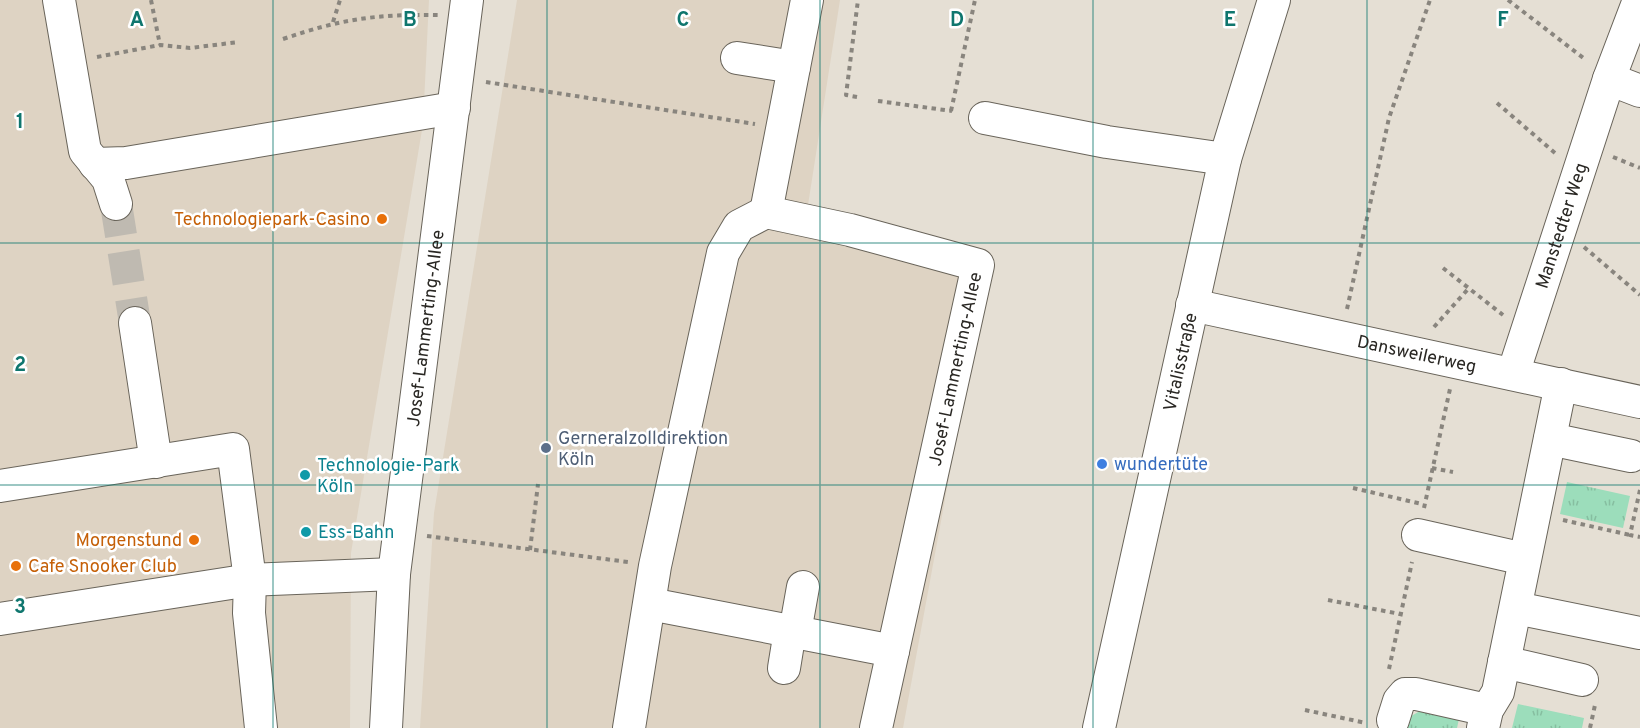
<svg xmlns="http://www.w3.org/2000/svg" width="1640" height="728" font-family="Overpass,sans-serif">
  <defs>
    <pattern id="park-tufts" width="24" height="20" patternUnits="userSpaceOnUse" patternTransform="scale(1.5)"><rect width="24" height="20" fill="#9cddbb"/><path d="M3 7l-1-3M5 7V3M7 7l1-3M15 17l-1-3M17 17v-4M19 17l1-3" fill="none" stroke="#86bea0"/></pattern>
  </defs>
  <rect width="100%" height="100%" fill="#e5dfd4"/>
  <g fill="#ded3c3">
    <path d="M0,0H429L423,124L351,553L350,728H0Z"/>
    <path d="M517,0H840L808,205L989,260L903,728H420L434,513Z"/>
  </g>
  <g fill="url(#park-tufts)">
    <path d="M1567,482L1630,496L1623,528L1560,514Z"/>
    <path d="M1518,704L1584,718L1582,728H1512Z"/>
    <path d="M1420,711L1459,719L1457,728H1404L1406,719Z"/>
  </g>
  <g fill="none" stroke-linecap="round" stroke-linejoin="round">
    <path stroke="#bfbab1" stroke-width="32" stroke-dasharray="32 16" stroke-linecap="butt" d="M116,204L135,323"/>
    <g stroke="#69645a" stroke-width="34">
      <g id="minor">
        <path d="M59,0L85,151L108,179L116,204"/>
        <path d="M737,58L794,67"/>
        <path d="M1609,79L1640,91"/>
        <path d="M985,118L1107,142L1225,159"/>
        <path d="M95,164L126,163L454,108"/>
        <path d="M766,212L807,0"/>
        <path id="s1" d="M1192,305L1640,402"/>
        <path d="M135,323L156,462"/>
        <path id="s2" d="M1513,374L1609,79L1639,0"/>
        <path d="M1550,439L1631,456"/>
        <path d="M0,486L233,449L250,580L249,613L261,728"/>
        <path d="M1418,535L1524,559"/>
        <path d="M650,604L893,651"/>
        <path d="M1516,608L1640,633"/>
        <path d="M0,619L250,580L394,574"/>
        <path d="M795,632L803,587"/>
        <path d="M1504,662L1582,680"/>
        <path d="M784,668L790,631"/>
        <path d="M1393,720L1399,701L1405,694H1416L1487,710"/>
        <path id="s3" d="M386,728L394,574L467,0"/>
        <path d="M629,728L655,566L723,253L739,226L766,212L850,230L978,265L876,728"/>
        <path id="s4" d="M1099,728L1225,159L1274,0"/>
        <path d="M1483,728L1487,710L1498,692L1561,384"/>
      </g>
    </g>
    <g stroke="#89857e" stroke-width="4" stroke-dasharray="4.5 4.5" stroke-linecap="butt">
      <path d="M151,0L160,45"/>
      <path d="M1508,0L1586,60"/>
      <path d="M333,22L340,0"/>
      <path d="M283,39C341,19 376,14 438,15"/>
      <path d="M97,57L160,45L190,48L239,42"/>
      <path d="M486,82L755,124"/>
      <path d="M857,97L846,95L858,0"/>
      <path d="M878,101L952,111"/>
      <path d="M1497,103L1555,153"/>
      <path d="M951,111L975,0"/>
      <path d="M1613,157L1640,168"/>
      <path d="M1584,247L1640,295"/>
      <path d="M1443,268L1503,315"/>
      <path d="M1347,309L1389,118L1430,0"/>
      <path d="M1434,327L1469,288"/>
      <path d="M1432,468L1453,472"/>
      <path d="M1353,488L1422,504"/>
      <path d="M1640,490L1630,535L1640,537"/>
      <path d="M1424,508L1450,389"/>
      <path d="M1563,520L1630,535"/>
      <path d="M427,536L628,562"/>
      <path d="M530,550L538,484"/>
      <path d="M1328,600L1400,614"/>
      <path d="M1389,669L1412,562"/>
      <path d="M1305,710L1366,723"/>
      <path d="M1590,728L1595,705"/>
    </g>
    <use href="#minor" stroke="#fff" stroke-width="32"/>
  </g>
  <path fill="none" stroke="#0f766e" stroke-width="1.5" stroke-opacity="0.55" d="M273,0V728M547,0V728M820,0V728M1093,0V728M1367,0V728M0,243H1640M0,485H1640"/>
  <g fill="#e8710a" stroke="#fff" stroke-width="2">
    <circle cx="382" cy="219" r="6"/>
    <circle cx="194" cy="540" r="6"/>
    <circle cx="16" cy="566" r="6"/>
  </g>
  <circle fill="#5c6f8a" stroke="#fff" stroke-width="2" cx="546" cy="448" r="6"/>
  <circle fill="#3f7fe0" stroke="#fff" stroke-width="2" cx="1102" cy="464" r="6"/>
  <g fill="#0f9aa8" stroke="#fff" stroke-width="2">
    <circle cx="305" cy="475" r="6"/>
    <circle cx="306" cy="532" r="6"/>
  </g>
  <g text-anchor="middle" stroke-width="5" stroke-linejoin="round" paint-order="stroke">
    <g font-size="18" fill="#c56008" stroke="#fff" text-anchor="end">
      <text x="370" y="225">Technologiepark-Casino</text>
      <text x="182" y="546">Morgenstund</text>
      <text x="28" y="572" text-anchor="start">Cafe Snooker Club</text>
    </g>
    <g font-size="18" fill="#292723" stroke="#fff">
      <text dy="6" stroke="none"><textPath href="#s2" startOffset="156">Manstedter Weg</textPath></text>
      <text dy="6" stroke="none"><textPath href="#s3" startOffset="402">Josef-Lammerting-Allee</textPath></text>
      <text dy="6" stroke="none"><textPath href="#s1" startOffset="230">Dansweilerweg</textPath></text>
      <text dy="6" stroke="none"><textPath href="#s4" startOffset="375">Vitalisstraße</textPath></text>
      <text transform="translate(955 369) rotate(-78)" y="6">Josef-Lammerting-Allee</text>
    </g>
    <g font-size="18" fill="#4e5e75" stroke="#fff" text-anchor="start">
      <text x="558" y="444">Gerneralzolldirektion<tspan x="558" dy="21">Köln</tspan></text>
    </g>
    <g font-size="18" fill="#366cbe" stroke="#fff" text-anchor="start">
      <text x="1114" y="470">wundertüte</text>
    </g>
    <g font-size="18" fill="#0d838f" stroke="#fff" text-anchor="start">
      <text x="317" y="471">Technologie-Park<tspan x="317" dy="21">Köln</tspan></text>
      <text x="318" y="538">Ess-Bahn</text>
    </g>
  </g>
  <g font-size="20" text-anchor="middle" font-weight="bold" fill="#0f766e" stroke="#fff" stroke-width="5" stroke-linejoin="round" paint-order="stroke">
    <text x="137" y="26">A</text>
    <text x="410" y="26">B</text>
    <text x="683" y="26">C</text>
    <text x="957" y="26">D</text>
    <text x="1230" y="26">E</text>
    <text x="1503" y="26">F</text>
    <text x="20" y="128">1</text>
    <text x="20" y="371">2</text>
    <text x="20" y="613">3</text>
  </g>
</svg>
